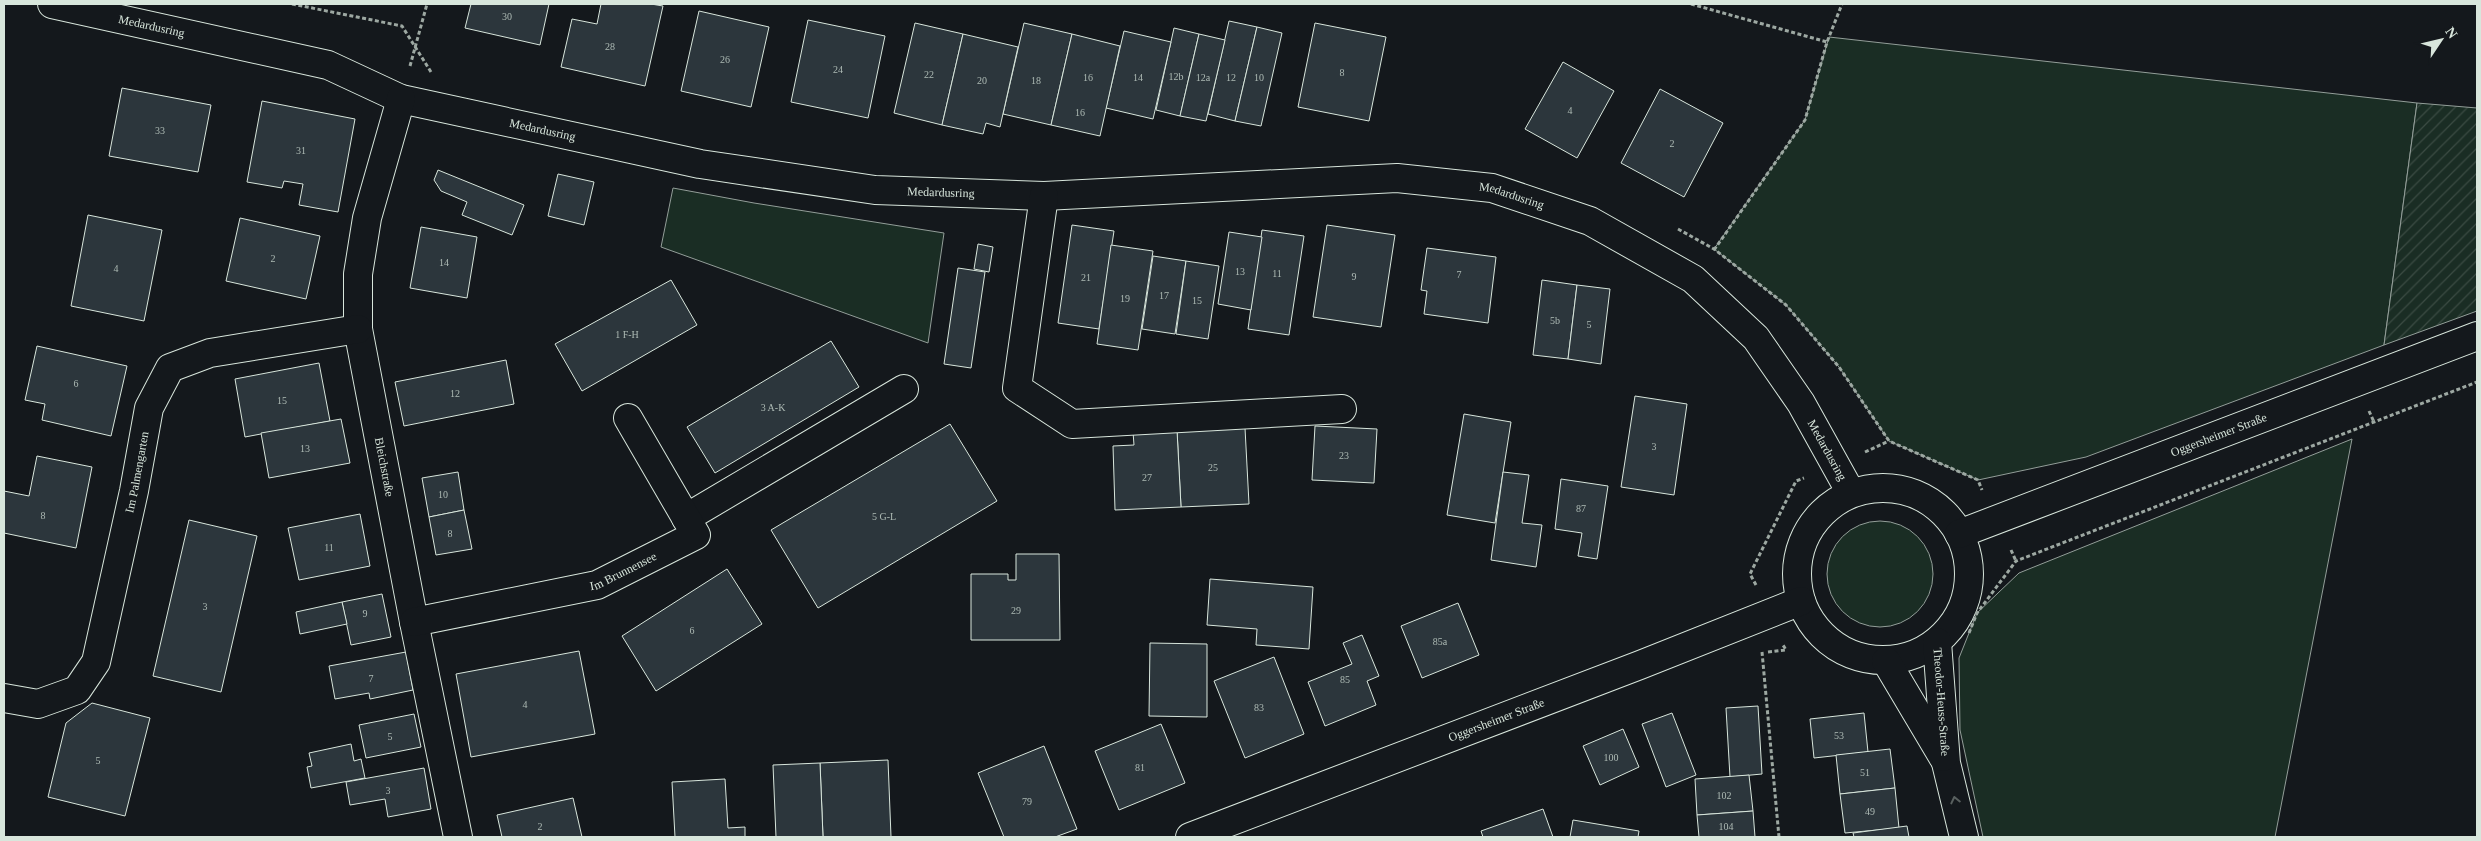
<svg xmlns="http://www.w3.org/2000/svg" width="2481" height="841" font-family="Georgia,serif">
  <defs>
    <pattern id="garden-furrows" width="10" height="10" patternUnits="userSpaceOnUse" patternTransform="scale(1.25)"><rect width="10" height="10" fill="#1a2d24"/><path d="M-1 1l2-2M0 10L10 0M9 11l2-2" fill="none" stroke="#3b4b43"/></pattern>
  </defs>
  <rect width="100%" height="100%" fill="#14181c"/>
  <g fill="#1a2d24" stroke="#939e99">
    <path d="M1829,37L2417,103L2384,345L2086,457L1978,480L1889,441L1839,367L1786,305L1714,249L1805,120Z"/>
    <path d="M673,188L754,203L944,233L928,343L661,247Z"/>
    <path d="M2352,439L2275,837H1983L1960,730L1959,658L1977,613L2019,573Z"/>
    <circle cx="1880" cy="574" r="53"/>
  </g>
  <path fill="url(#garden-furrows)" stroke="#939e99" d="M2417,103L2477,108V311L2384,345Z"/>
  <g fill="#2c363c" stroke="#d8e6dc">
    <path d="M471,4H549L540,45L465,28Z"/>
    <path d="M601,4H651L663,6L645,86L561,67L572,19L597,24Z"/>
    <path d="M699,11L769,27L751,107L681,91Z"/>
    <path d="M808,20L885,36L868,118L791,102Z"/>
    <path d="M1229,21L1257,27L1235,121L1208,114Z"/>
    <path d="M915,23L963,34L942,125L894,113Z"/>
    <path d="M1024,23L1072,34L1051,125L1003,114Z"/>
    <path d="M1315,23L1386,37L1369,121L1298,107Z"/>
    <path d="M1257,27L1282,33L1261,126L1235,121Z"/>
    <path d="M1174,28L1199,34L1180,116L1156,110Z"/>
    <path d="M1124,31L1171,42L1153,119L1106,108Z"/>
    <path d="M963,34L1018,47L1000,127L986,123L983,134L942,125Z"/>
    <path d="M1072,34L1120,46L1100,136L1051,125Z"/>
    <path d="M1199,34L1225,40L1206,121L1180,116Z"/>
    <path d="M1563,62L1614,91L1577,158L1525,129Z"/>
    <path d="M122,88L211,105L198,172L109,156Z"/>
    <path d="M1660,89L1723,123L1684,197L1621,163Z"/>
    <path d="M262,101L355,119L338,212L299,205L303,184L284,181L282,188L247,182Z"/>
    <path d="M438,170L524,205L512,235L462,215L467,202L441,191L434,180Z"/>
    <path d="M558,174L594,182L584,225L548,216Z"/>
    <path d="M88,215L162,230L144,321L71,306Z"/>
    <path d="M240,218L320,236L306,299L226,281Z"/>
    <path d="M1072,225L1114,231L1099,329L1058,323Z"/>
    <path d="M1327,225L1395,235L1381,327L1313,317Z"/>
    <path d="M421,227L477,237L467,298L410,288Z"/>
    <path d="M1262,230L1304,236L1289,335L1248,329Z"/>
    <path d="M1229,232L1262,237L1251,310L1218,304Z"/>
    <path d="M978,244L993,247L989,272L974,269Z"/>
    <path d="M1111,245L1153,251L1138,350L1097,344Z"/>
    <path d="M1427,248L1496,257L1488,323L1424,314L1427,291L1421,290Z"/>
    <path d="M1153,256L1186,261L1175,334L1142,329Z"/>
    <path d="M1186,261L1219,266L1208,339L1176,334Z"/>
    <path d="M958,268L985,272L971,368L944,364Z"/>
    <path d="M671,280L697,325L582,391L555,344Z"/>
    <path d="M1542,280L1577,285L1568,359L1533,355Z"/>
    <path d="M1577,285L1610,289L1601,364L1568,359Z"/>
    <path d="M831,341L859,387L715,473L687,427Z"/>
    <path d="M37,346L127,366L111,436L42,420L45,404L25,400Z"/>
    <path d="M506,360L514,404L404,426L395,382Z"/>
    <path d="M319,363L330,421L245,437L235,379Z"/>
    <path d="M1635,396L1687,404L1674,495L1621,487Z"/>
    <path d="M1464,414L1511,422L1495,523L1447,515Z"/>
    <path d="M341,419L350,463L269,478L261,433Z"/>
    <path d="M950,424L997,501L818,608L771,530Z"/>
    <path d="M1315,426L1377,429L1374,483L1312,480Z"/>
    <path d="M1245,428L1249,504L1181,507L1177,430Z"/>
    <path d="M1177,430L1181,507L1115,510L1113,446L1134,445L1133,432Z"/>
    <path d="M37,456L92,467L76,548L4,533V491L29,496Z"/>
    <path d="M458,472L464,510L429,517L422,478Z"/>
    <path d="M1503,472L1529,475L1522,523L1542,525L1536,567L1491,560Z"/>
    <path d="M1561,479L1608,486L1597,559L1578,556L1582,533L1555,529Z"/>
    <path d="M464,510L472,549L436,555L429,517Z"/>
    <path d="M360,514L370,566L299,580L288,528Z"/>
    <path d="M189,520L257,536L221,692L153,676Z"/>
    <path d="M1016,554H1059L1060,640H971V574H1008V580H1016Z"/>
    <path d="M727,569L762,624L656,691L622,636Z"/>
    <path d="M1210,579L1313,587L1309,649L1256,645L1257,629L1207,625Z"/>
    <path d="M382,594L391,637L351,645L342,602Z"/>
    <path d="M342,602L347,624L300,634L296,612Z"/>
    <path d="M1458,603L1479,655L1422,678L1401,626Z"/>
    <path d="M1362,635L1379,676L1367,681L1376,705L1325,726L1308,682L1352,664L1343,643Z"/>
    <path d="M1150,643L1207,644V717L1149,716Z"/>
    <path d="M579,651L595,734L471,757L456,674Z"/>
    <path d="M406,652L413,690L370,699L369,693L335,699L329,666Z"/>
    <path d="M1274,657L1304,734L1245,758L1214,681Z"/>
    <path d="M92,703L150,718L125,816L48,797L66,723Z"/>
    <path d="M1758,706L1762,774L1730,777L1726,708Z"/>
    <path d="M1672,713L1696,775L1666,787L1642,724Z"/>
    <path d="M1864,713L1868,752L1814,758L1810,719Z"/>
    <path d="M414,714L421,747L366,758L359,725Z"/>
    <path d="M1161,724L1185,783L1119,810L1095,751Z"/>
    <path d="M1623,729L1639,767L1600,785L1583,746Z"/>
    <path d="M351,744L354,761L361,759L365,778L311,788L307,767L312,766L309,753Z"/>
    <path d="M1044,746L1077,829L1055,837H1004L978,773Z"/>
    <path d="M1890,749L1895,788L1840,794L1836,755Z"/>
    <path d="M888,760L891,837H823L820,763Z"/>
    <path d="M820,763L823,837H776L773,765Z"/>
    <path d="M424,768L431,809L388,817L385,799L350,805L346,782Z"/>
    <path d="M1749,775L1753,811L1697,815L1695,779Z"/>
    <path d="M725,779L728,828L745,827V837H675L672,782Z"/>
    <path d="M1895,788L1899,828L1845,833L1840,794Z"/>
    <path d="M573,798L582,837H502L497,815Z"/>
    <path d="M1543,809L1553,837H1483L1481,831Z"/>
    <path d="M1753,811L1755,837H1699L1697,815Z"/>
    <path d="M1573,820L1639,831L1638,837H1570Z"/>
    <path d="M1907,826L1909,837H1854L1853,833Z"/>
  </g>
  <g fill="none" stroke-linecap="round" stroke-linejoin="round">
    <g stroke="#d8e6dc" stroke-width="30">
      <g id="minor">
        <path id="s1" d="M52,4L328,65L401,99L700,164L875,190L1044,196L1397,178L1492,188L1590,221L1693,279L1756,338L1801,403L1851,493"/>
        <path id="s2" d="M401,99L367,218L358,274V329L414,622L458,837"/>
        <path d="M1044,196L1017,388L1072,424L1342,409"/>
        <circle cx="1883" cy="574" r="86"/>
        <path d="M686,518L904,389"/>
        <path id="s3" d="M1959,534L2477,336"/>
        <path id="s4" d="M414,622L597,585L696,535L628,418"/>
        <path id="s5" d="M1937,642L1946,763L1964,837"/>
        <path d="M1886,661L1943,757"/>
        <path id="s6" d="M4,698L38,704L77,690L96,662L134,491L149,408L170,368L210,353L358,329"/>
        <path id="s7" d="M1190,837L1640,665L1801,601"/>
      </g>
    </g>
    <g stroke="#9da8a2" stroke-width="3" stroke-dasharray="4 2.5" stroke-linecap="butt">
      <path d="M292,4L402,26L431,72"/>
      <path d="M1691,4L1827,42"/>
      <path d="M410,66L427,4"/>
      <path d="M1678,229L1714,249L1786,305L1839,367L1889,441L1978,480L1982,490"/>
      <path d="M1714,250L1805,120L1827,42L1842,4"/>
      <path d="M2369,411L2374,422"/>
      <path d="M1865,452L1889,441"/>
      <path d="M2011,550L2016,561"/>
      <path d="M1756,585L1750,574L1796,481L1804,478"/>
      <path d="M1969,633L1977,613L2016,561L2477,382"/>
      <path d="M1762,652L1779,837"/>
      <path d="M1768,652L1786,650L1783,645"/>
    </g>
    <use href="#minor" stroke="#14181c" stroke-width="28"/>
  </g>
  <defs><path id="oneway-chevron" d="M-2-3.5L2.5 0L-2 3.5" fill="none" stroke-width="1.6" stroke-linecap="round" stroke-linejoin="round" transform="scale(1.25)"/></defs>
  <use stroke="#59605f" href="#oneway-chevron" transform="translate(1955 800) rotate(-103)"/>
  <g text-anchor="middle" stroke-width="4" stroke-linejoin="round" paint-order="stroke">
    <g font-size="10" fill="#adbab4">
      <text x="507" y="20">30</text>
      <text x="610" y="50">28</text>
      <text x="725" y="63">26</text>
      <text x="838" y="73">24</text>
      <text x="1342" y="76">8</text>
      <text x="929" y="78">22</text>
      <text x="1176" y="80">12b</text>
      <text x="1088" y="81">16</text>
      <text x="1138" y="81">14</text>
      <text x="1203" y="81">12a</text>
      <text x="1231" y="81">12</text>
      <text x="1259" y="81">10</text>
      <text x="982" y="84">20</text>
      <text x="1036" y="84">18</text>
      <text x="1570" y="114">4</text>
      <text x="1080" y="116">16</text>
      <text x="160" y="134">33</text>
      <text x="1672" y="147">2</text>
      <text x="301" y="154">31</text>
      <text x="273" y="262">2</text>
      <text x="444" y="266">14</text>
      <text x="116" y="272">4</text>
      <text x="1240" y="275">13</text>
      <text x="1277" y="277">11</text>
      <text x="1459" y="278">7</text>
      <text x="1354" y="280">9</text>
      <text x="1086" y="281">21</text>
      <text x="1164" y="299">17</text>
      <text x="1125" y="302">19</text>
      <text x="1197" y="304">15</text>
      <text x="1555" y="324">5b</text>
      <text x="1589" y="328">5</text>
      <text x="627" y="338">1 F-H</text>
      <text x="76" y="387">6</text>
      <text x="455" y="397">12</text>
      <text x="282" y="404">15</text>
      <text x="773" y="411">3 A-K</text>
      <text x="1654" y="450">3</text>
      <text x="305" y="452">13</text>
      <text x="1344" y="459">23</text>
      <text x="1213" y="471">25</text>
      <text x="1147" y="481">27</text>
      <text x="443" y="498">10</text>
      <text x="1581" y="512">87</text>
      <text x="43" y="519">8</text>
      <text x="884" y="520">5 G-L</text>
      <text x="450" y="537">8</text>
      <text x="329" y="551">11</text>
      <text x="205" y="610">3</text>
      <text x="1016" y="614">29</text>
      <text x="365" y="617">9</text>
      <text x="692" y="634">6</text>
      <text x="1440" y="645">85a</text>
      <text x="371" y="682">7</text>
      <text x="1345" y="683">85</text>
      <text x="525" y="708">4</text>
      <text x="1259" y="711">83</text>
      <text x="1839" y="739">53</text>
      <text x="390" y="740">5</text>
      <text x="1611" y="761">100</text>
      <text x="98" y="764">5</text>
      <text x="1140" y="771">81</text>
      <text x="1865" y="776">51</text>
      <text x="388" y="794">3</text>
      <text x="1724" y="799">102</text>
      <text x="1027" y="805">79</text>
      <text x="1870" y="815">49</text>
      <text x="540" y="830">2</text>
      <text x="1726" y="830">104</text>
    </g>
    <g font-size="12" fill="#d8e6dc" stroke="#14181c">
      <text dy="4" stroke="none"><textPath href="#s1" startOffset="102">Medardusring</textPath></text>
      <text dy="4" stroke="none"><textPath href="#s1" startOffset="508">Medardusring</textPath></text>
      <text dy="4" stroke="none"><textPath href="#s1" startOffset="912">Medardusring</textPath></text>
      <text dy="4" stroke="none"><textPath href="#s1" startOffset="1485">Medardusring</textPath></text>
      <text dy="4" stroke="none"><textPath href="#s3" startOffset="278">Oggersheimer Straße</textPath></text>
      <text dy="4" stroke="none"><textPath href="#s1" startOffset="1905">Medardusring</textPath></text>
      <text dy="4" stroke="none"><textPath href="#s2" startOffset="376">Bleichstraße</textPath></text>
      <text dy="4" stroke="none"><textPath href="#s6" startOffset="304">Im Palmengarten</textPath></text>
      <text dy="4" stroke="none"><textPath href="#s4" startOffset="216">Im Brunnensee</textPath></text>
      <text dy="4" stroke="none"><textPath href="#s5" startOffset="60">Theodor-Heuss-Straße</textPath></text>
      <text dy="4" stroke="none"><textPath href="#s7" startOffset="328">Oggersheimer Straße</textPath></text>
    </g>
  </g>
  <rect width="2481" height="841" fill="none" stroke="#d8e6dc" stroke-width="10"/>
  <g transform="translate(2441 40) rotate(55)" stroke="#14181c" stroke-width="4" paint-order="stroke">
  <path d="M0-4L9 19L0 12L-9 19Z" fill="#d8e6dc"/>
  <text y="-8" font-size="14" font-weight="bold" text-anchor="middle" fill="#d8e6dc">N</text>
  </g>
</svg>
